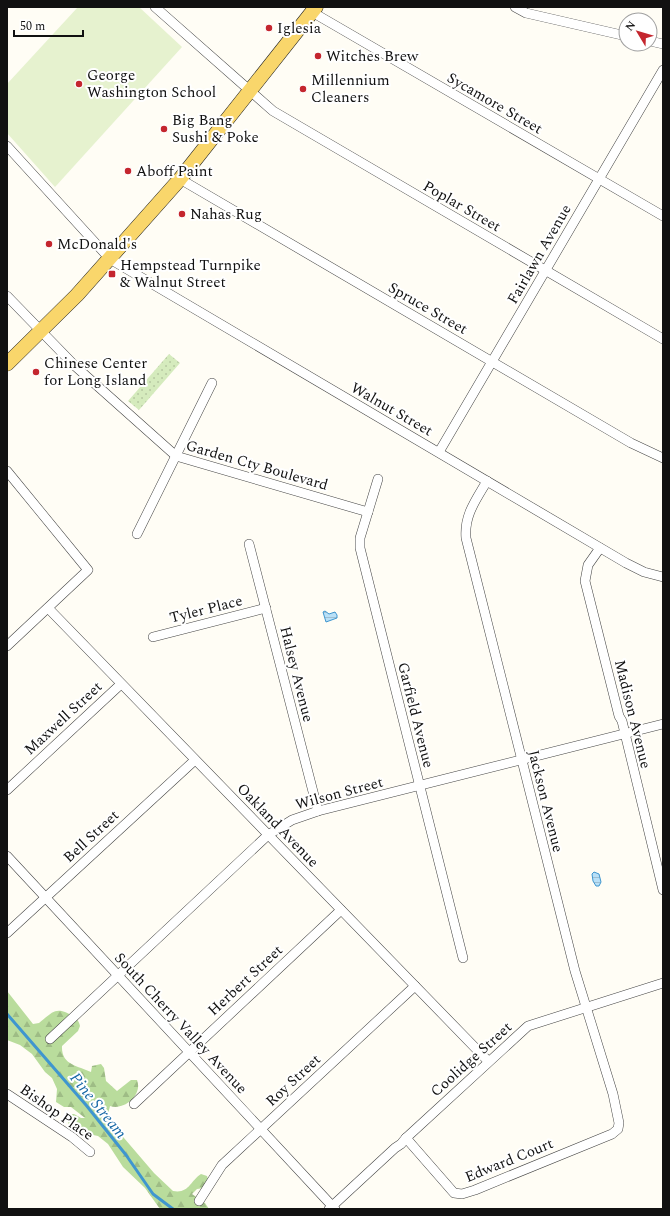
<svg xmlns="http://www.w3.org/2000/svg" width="670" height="1216" font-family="Spectral,serif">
  <defs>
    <pattern id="grass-dots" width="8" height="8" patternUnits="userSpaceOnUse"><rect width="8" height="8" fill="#d5ebbd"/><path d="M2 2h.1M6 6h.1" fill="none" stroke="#b6c8a1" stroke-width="1.8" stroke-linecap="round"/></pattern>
    <pattern id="forest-firs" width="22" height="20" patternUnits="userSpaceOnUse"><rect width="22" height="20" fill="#b9dc9c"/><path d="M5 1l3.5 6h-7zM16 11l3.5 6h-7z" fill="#9ebc85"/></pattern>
    <pattern id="water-rules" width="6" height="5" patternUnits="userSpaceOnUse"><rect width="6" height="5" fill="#b9e0f7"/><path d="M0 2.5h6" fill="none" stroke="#9ebfd3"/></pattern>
  </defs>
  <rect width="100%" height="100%" fill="#fffdf5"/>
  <path fill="url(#grass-dots)" d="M169,354L180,363L139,410L128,401Z"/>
  <path fill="url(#forest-firs)" d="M7,991L33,1024L39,1023C52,1013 55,1005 73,1016C77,1019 79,1021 80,1026L78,1031L62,1046C61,1065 78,1066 91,1072L92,1066L101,1064L104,1068L106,1081L117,1091L131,1080H137C143,1095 124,1111 110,1106L108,1114L112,1124L154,1173L173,1191C189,1194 190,1181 201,1174L207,1176L208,1179L204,1188L197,1189L192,1194L205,1203L209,1209H160L145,1188L123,1167L108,1144L98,1136L74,1131L70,1127L67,1120L71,1114H74L81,1118H85L71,1107H64L56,1102L57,1089L52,1078L45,1072L32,1054L20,1045L7,1040Z"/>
  <path fill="#e6f2cf" d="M78,7H139L182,47L55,187L7,133V84Z"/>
  <g fill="url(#water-rules)" stroke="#3f96cf">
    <path d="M325,611L329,614L335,612L337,615V618L326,622L323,612Z"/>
    <path d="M594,872L599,874L601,882L599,886H596L593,881L592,874Z"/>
  </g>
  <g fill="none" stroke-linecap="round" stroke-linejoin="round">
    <path stroke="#3f96cf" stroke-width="3" d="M7,1014L86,1105L126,1155L153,1194L173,1209"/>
    <g stroke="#444" stroke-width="10">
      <g id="minor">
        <path d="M155,7L273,111L663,339"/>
        <path d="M515,7L526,13L626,36"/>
        <path d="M312,12L663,216"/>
        <path d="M650,41L663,44"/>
        <path d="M7,146L110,259L626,563L644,572L663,577"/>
        <path d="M180,179L631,443L663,458"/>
        <path d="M7,296L75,366L176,456L368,512"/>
        <path d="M439,452L663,70"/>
        <path d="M7,471L88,570L7,646"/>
        <path d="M378,479L360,538V548L463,958"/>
        <path d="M137,534L212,383"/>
        <path d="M249,544L318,811"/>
        <path d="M600,548L588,565L585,581L619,716L622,721L663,890"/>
        <path d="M48,608L488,1061"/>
        <path d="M153,637L266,608"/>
        <path d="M7,790L121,684"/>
        <path d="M7,856L335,1209"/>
        <path d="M7,933L195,760"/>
        <path d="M50,1039L268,835L292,820L318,811L663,724"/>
        <path d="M7,1094L72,1137L90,1152"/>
        <path d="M134,1104L341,910"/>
        <path d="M406,1138L454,1193L462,1194L475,1190L612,1134L618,1129L619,1123L613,1094L575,971L466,538C464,515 476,500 487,481"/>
        <path d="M199,1201L222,1165L415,986"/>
        <path d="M329,1209L395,1148L401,1144L406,1138L528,1026L663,983"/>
      </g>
    </g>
    <g stroke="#222" stroke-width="15">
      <path id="primary" d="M7,364L77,295L180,179L316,7"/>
    </g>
    <use href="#minor" stroke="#fff" stroke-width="9"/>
    <use href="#primary" stroke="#f9d66b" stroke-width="14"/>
  </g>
  <g fill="#c4262e" stroke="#fff" stroke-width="1.5">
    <circle cx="269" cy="28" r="4"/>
    <circle cx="318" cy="56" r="4"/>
    <circle cx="79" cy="84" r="4"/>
    <circle cx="303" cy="89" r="4"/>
    <circle cx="164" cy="129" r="4"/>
    <circle cx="128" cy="171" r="4"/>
    <circle cx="182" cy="214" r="4"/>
    <circle cx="49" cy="244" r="4"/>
    <rect x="108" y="270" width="8" height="8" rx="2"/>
    <circle cx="36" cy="372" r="4"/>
  </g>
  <g text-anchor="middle" stroke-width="4" stroke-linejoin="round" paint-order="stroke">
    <g font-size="15" fill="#111" stroke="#fff" text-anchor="start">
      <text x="277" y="33">Iglesia</text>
      <text x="326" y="61">Witches Brew</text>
      <text x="87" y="80">George<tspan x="87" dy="17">Washington School</tspan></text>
      <text x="311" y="85">Millennium<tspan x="311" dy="17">Cleaners</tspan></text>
      <text x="172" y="125">Big Bang<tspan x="172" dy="17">Sushi &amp; Poke</tspan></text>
      <text x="136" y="176">Aboff Paint</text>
      <text x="190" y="219">Nahas Rug</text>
      <text x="57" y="249">McDonald's</text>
      <text x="120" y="270">Hempstead Turnpike<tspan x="120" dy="17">&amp; Walnut Street</tspan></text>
      <text x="44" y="368">Chinese Center<tspan x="44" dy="17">for Long Island</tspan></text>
    </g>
    <g font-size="15" fill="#111" stroke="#fff">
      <text transform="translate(495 103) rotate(30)" y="5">Sycamore Street</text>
      <text transform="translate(462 206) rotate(30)" y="5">Poplar Street</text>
      <text transform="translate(539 254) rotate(-60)" y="5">Fairlawn Avenue</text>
      <text transform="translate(428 308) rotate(30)" y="5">Spruce Street</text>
      <text transform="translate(392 409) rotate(30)" y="5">Walnut Street</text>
      <text transform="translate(257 465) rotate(16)" y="5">Garden Cty Boulevard</text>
      <text transform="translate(206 609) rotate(-14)" y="5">Tyler Place</text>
      <text transform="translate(297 674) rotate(76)" y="5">Halsey Avenue</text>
      <text transform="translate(633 714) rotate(76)" y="5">Madison Avenue</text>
      <text transform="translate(416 715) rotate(76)" y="5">Garfield Avenue</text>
      <text transform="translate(63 718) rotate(-43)" y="5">Maxwell Street</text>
      <text transform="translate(339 793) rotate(-15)" y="5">Wilson Street</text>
      <text transform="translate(546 801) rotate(76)" y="5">Jackson Avenue</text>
      <text transform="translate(278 825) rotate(46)" y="5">Oakland Avenue</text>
      <text transform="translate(91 836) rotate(-43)" y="5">Bell Street</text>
      <text transform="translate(245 980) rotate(-43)" y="5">Herbert Street</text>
      <text transform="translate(181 1023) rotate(47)" y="5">South Cherry Valley Avenue</text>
      <text transform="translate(471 1059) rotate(-42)" y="5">Coolidge Street</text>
      <text transform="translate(293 1080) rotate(-43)" y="5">Roy Street</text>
      <text transform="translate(57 1112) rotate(35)" y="5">Bishop Place</text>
      <text transform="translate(509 1160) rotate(-22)" y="5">Edward Court</text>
    </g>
    <g font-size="16" font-style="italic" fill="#1768a6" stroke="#fff">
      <text transform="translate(99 1105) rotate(51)" y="6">Pine Stream</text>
    </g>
  </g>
  <rect width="670" height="1216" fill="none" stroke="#111111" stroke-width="16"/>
  <g transform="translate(638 32) rotate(308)"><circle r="19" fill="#ffffff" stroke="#a0a0a0"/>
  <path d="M0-3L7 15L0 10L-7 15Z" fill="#c4262e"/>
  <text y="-6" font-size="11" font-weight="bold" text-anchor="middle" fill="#111111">N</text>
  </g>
  <path d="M14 30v6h69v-6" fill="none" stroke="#111111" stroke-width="2"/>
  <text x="20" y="30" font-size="12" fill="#111111" stroke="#ffffff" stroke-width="3" paint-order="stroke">50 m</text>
</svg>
